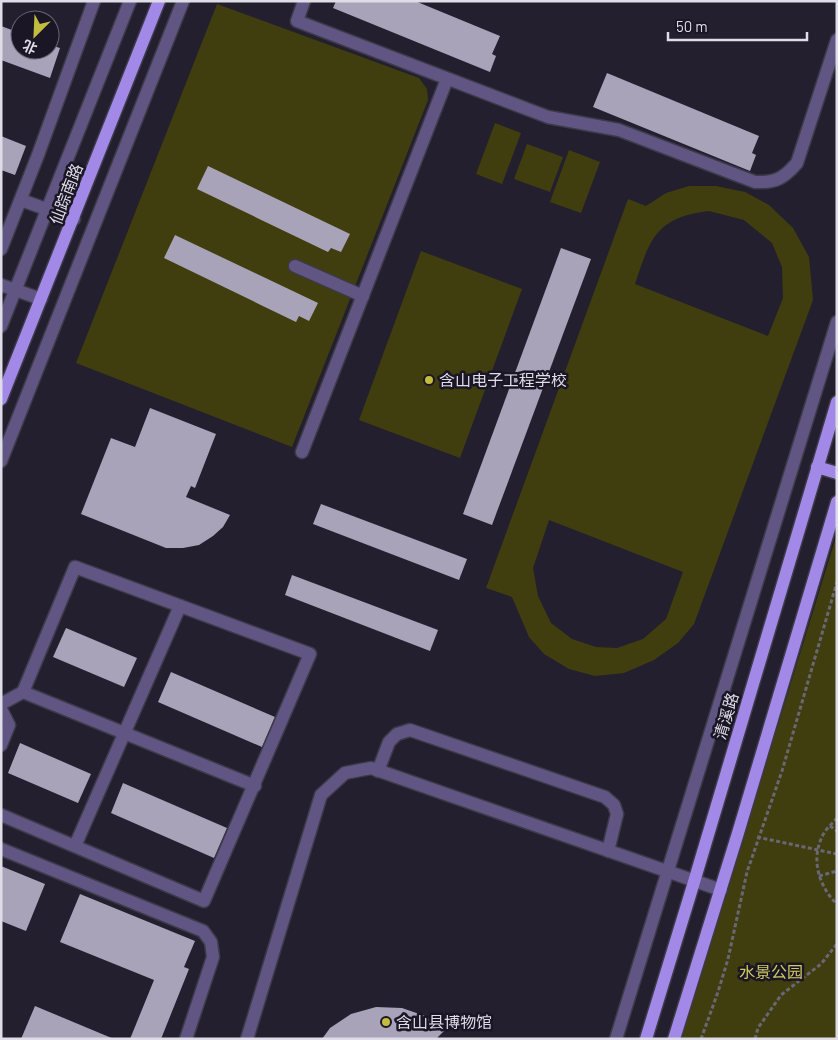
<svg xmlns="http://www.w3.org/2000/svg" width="838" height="1040" font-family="Barlow,'Noto Sans SC',sans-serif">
  <rect width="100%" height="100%" fill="#231f2f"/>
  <g fill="#403e0e" fill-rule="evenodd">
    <path d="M217,4L419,78L427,89L428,100L292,447L76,363Z"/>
    <path d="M495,123L521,133L502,184L476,174Z"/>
    <path d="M527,144L563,157L550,192L514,179Z"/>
    <path d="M569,150L600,162L581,213L550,202Z"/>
    <path d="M689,186H716L745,192L769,205L793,228L809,257L813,300L694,624L678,643L654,660L624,673L595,676L569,669L544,654L529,637L512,597L486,588L628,199L646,206L666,193ZM709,211L744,220L772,243L782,267L783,298L768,336L635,284C650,238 657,217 709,211ZM549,520L683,572L666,619L643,639L617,648L596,647L572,639L551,623L538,596L533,568Z"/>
    <path d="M421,251L522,289L460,458L359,420Z"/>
    <path d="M837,534V1039H681Z"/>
  </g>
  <g fill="#a8a3b9">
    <path d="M336,1H415L500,36L492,54L496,56L490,72L333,8Z"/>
    <path d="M1,26L20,33V50H50V45L60,48L50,78L1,60Z"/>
    <path d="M607,73L759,136L752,153L756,155L750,171L593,107Z"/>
    <path d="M1,136L26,146L15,175L1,170Z"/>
    <path d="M208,166L350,234L341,252L331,248L328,252L197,189Z"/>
    <path d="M175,235L318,303L309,321L299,316L296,322L164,258Z"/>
    <path d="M561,248L591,259L492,525L463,514Z"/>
    <path d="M150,408L216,434L195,488L191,486L186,497L230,515L223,527L213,536L199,545L183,548H166L81,514L111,438L135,447Z"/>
    <path d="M321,504L467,559L459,580L313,524Z"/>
    <path d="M292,575L438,630L430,651L285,595Z"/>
    <path d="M66,628L137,658L124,687L53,657Z"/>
    <path d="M171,672L275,717L262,747L158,702Z"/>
    <path d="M20,743L91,774L78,803L8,773Z"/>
    <path d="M123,783L227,828L214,858L111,813Z"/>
    <path d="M1,866L45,884L26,931L1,921Z"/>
    <path d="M80,894L195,941L184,967L189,969L161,1039H130L154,980L60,942Z"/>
    <path d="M35,1006L114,1039H21Z"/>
    <path d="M376,1007L402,1008L425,1016L444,1031L436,1039H322L330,1028L351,1014Z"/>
  </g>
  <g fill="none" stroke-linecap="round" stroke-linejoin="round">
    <g stroke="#3d3a49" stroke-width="15">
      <g id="minor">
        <path d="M304,1L297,21L548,117L619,130L755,182C776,183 784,178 797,163L837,40"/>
        <path d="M21,200L74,219"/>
        <path d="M1,249L38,155L94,1"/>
        <path d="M295,266L363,296"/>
        <path d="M1,285L41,299"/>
        <path d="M1,326L130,1"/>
        <path d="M302,452L447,79"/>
        <path d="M1,461L183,1"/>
        <path d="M1,704L23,692L255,786"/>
        <path d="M1,709L9,725L1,745"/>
        <path d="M378,771L389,742L397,734L410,730L605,797L614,805L617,814L608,851"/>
        <path d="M1,815L204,901L310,654L75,567L23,692"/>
        <path d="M75,846L180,606"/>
        <path d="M1,849L203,931L211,942L213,957L186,1039"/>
        <path d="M247,1039L321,795L345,773L371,768L721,890"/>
        <path d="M616,1039L837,322"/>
      </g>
    </g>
    <g stroke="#3d3a49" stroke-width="15">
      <g id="major">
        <path d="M1,399L159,1"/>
        <path d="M817,467L837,473"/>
        <path d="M646,1039L694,882L837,402"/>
        <path d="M674,1039L738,833L837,502"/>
      </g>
    </g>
    <g stroke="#6a6775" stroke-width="3" stroke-dasharray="4 2.5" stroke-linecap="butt">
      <path d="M837,818C833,823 827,828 824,833C810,857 818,886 837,904"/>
      <path d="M830,826L837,831"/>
      <path d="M757,837L837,854"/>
      <path d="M819,876L837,871"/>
      <path d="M701,1039L718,992L728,959L747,872L782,771L837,582"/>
      <path d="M755,1039L758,1028L781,995L821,964L837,944"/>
    </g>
    <use href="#minor" stroke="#615683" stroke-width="12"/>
    <use href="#major" stroke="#a289e7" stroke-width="12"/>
  </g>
  <g fill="#c3bd3f" stroke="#1a1625" stroke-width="2">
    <circle cx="429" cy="380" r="5"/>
    <circle cx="386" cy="1022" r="5"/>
  </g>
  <g text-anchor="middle" stroke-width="5" stroke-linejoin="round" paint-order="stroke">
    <g font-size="16" fill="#dfdde8" stroke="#1a1625">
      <text transform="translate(66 194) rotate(-69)" y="6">仙踪南路</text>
      <text transform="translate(726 716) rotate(-73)" y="6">清溪路</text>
    </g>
    <g font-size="16" fill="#dfdde8" stroke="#1a1625" text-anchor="start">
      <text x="439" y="386">含山电子工程学校</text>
      <text x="396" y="1028">含山县博物馆</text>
    </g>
    <g font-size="16" fill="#d0cb60" stroke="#1a1625">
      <text x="771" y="978">水景公园</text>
    </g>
  </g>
  <rect width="838" height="1040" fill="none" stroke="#dfdde8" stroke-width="5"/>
  <g transform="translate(35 35) rotate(204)"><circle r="24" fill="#1a1625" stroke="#696673"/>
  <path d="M0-4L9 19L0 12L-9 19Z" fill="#c3bd3f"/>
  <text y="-8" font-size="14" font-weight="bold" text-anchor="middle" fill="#dfdde8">北</text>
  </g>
  <path d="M668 32v8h139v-8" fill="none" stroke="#dfdde8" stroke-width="2.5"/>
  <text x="676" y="32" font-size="15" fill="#dfdde8" stroke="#1a1625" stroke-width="4" paint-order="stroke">50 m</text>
</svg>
